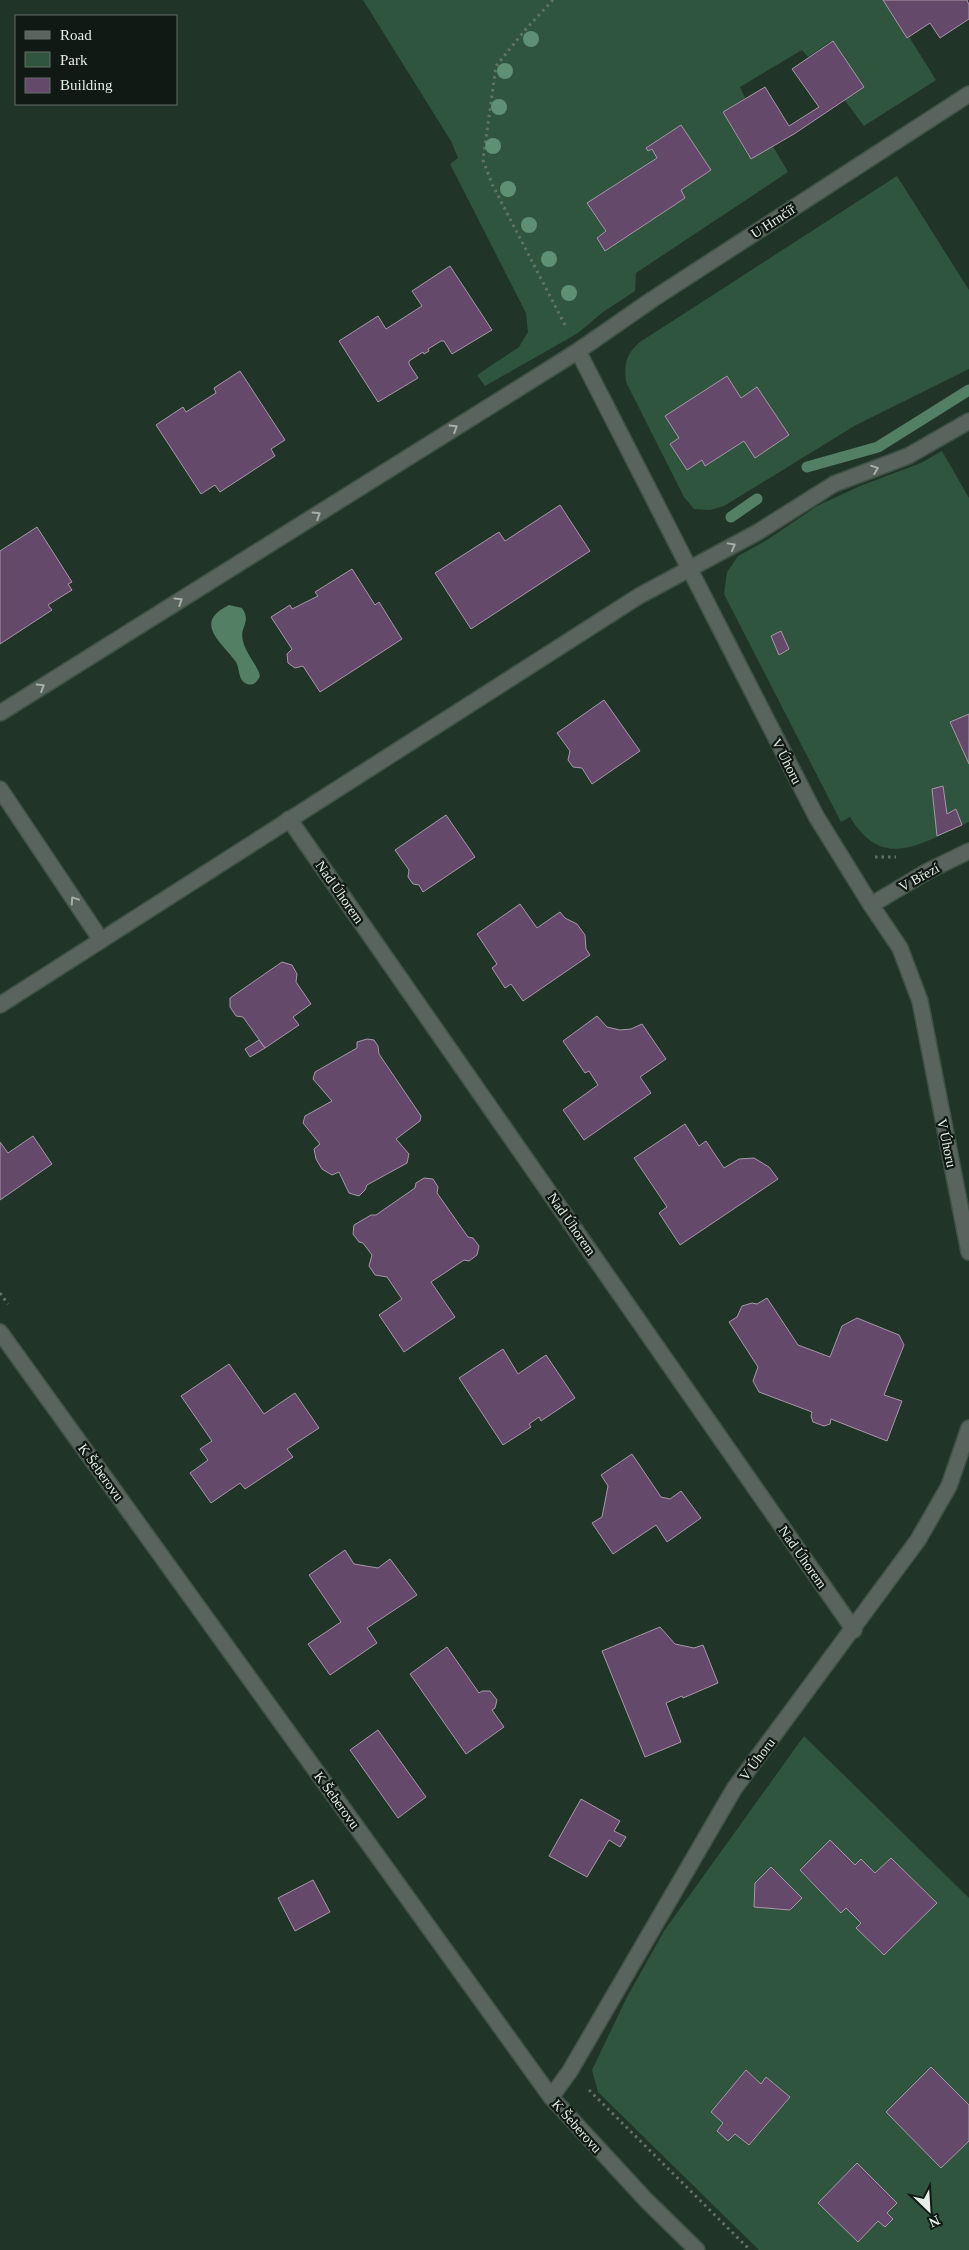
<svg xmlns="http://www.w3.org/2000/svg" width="969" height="2250" font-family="Georgia,serif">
  <rect width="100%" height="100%" fill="#203428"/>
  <g fill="#30553f">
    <path d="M363,0H886L936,80L864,126L843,98L862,84L831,41L808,57L802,50L740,87L745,98L723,112L749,157L772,145L788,172L636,273L635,291L603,312L578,333L485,386L477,375L519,347L528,332L526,313L450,164L458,158L451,141Z"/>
    <path d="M897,176L969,290V369L856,425L724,506L710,510L694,509L684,497L626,382C624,363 626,354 640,342Z"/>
    <path d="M942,451L969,498V822C922,842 884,873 850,817L841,822L724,594L727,572L738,556L767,540L817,506L860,486L921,463Z"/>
    <path d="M804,1736L969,1898V2250H759L598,2092L592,2070L626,1999L664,1931Z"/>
  </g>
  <path fill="#537f65" d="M229,605L242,608C252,623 239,626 243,641C246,654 258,666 260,676C257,683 252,687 245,683C238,679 240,669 236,662C222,642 192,623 229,605Z"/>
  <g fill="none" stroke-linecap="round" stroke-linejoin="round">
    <g stroke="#537f65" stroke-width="11">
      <path d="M807,467L878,447L969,390"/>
      <path d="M731,517L757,499"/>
    </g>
  </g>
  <g fill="#65496a" stroke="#a797a9">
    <path d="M883,0H967L969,5V19L940,38L930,23L907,38Z"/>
    <path d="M833,41L864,87L794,134L751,159L723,112L765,87L789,126L819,107L792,69Z"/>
    <path d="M681,125L711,170L681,190L685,198L605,251L597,238L606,231L587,203L657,158L652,149L648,151L646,148Z"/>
    <path d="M450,266L492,330L452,354L444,341H441L428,349L429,351L424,354L423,352L409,361V364L418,378L378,402L339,341L378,316L386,329L422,306L412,291Z"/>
    <path d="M240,371L285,440L271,449L275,456L220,492L215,485L201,494L156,425L183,407L186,412L216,393L214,388Z"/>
    <path d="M727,376L741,398L757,387L789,435L755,458L744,441L705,466L702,460L687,470L670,444L679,438L665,416Z"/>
    <path d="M560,505L590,551L471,629L435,573L499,532L505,541Z"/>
    <path d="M37,527L72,582L68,584L72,590L48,605L52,610L0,644V551Z"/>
    <path d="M352,569L375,605L379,602L402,639L320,692L303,666L295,668L288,663L287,654L292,649L271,617L290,605L292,609L318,596L315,592Z"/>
    <path d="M781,631L789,649L779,655L771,636Z"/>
    <path d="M604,700L640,751L592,784L582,768L573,767L568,760L570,751L557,733Z"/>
    <path d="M969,714V764L950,722Z"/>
    <path d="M943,786L947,814L956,809L962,825L937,836L932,789Z"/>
    <path d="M446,815L475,857L423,892L419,885L413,884L408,877L409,870L395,850Z"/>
    <path d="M520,904L537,928L560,912L565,918L577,924L585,935L586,949L590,955L523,1001L511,984L505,988L492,968L497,964L477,934Z"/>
    <path d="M282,962L292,965L297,974L296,982L311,1004L293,1017L299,1025L265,1048L243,1017L236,1016L230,1007V998Z"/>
    <path d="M597,1016L607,1027L620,1030L631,1029L642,1024L666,1059L640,1077L651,1093L584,1140L563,1110L598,1085L589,1071L585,1073L563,1041Z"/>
    <path d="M367,1039L374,1040L378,1046L379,1054L421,1116L420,1121L396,1139L409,1154L407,1163L367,1185L365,1190L359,1196L349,1193L339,1172L332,1175L322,1169L316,1159L314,1149L320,1144L303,1123L305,1116L332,1101L313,1079L315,1072L357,1048V1042Z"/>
    <path d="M259,1040L265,1048L250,1057L245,1049Z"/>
    <path d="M685,1124L699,1146L706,1141L724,1168L739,1159L754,1158L769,1167L778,1179L680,1245L659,1213L667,1207L634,1158Z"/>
    <path d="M33,1136L52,1164L0,1200V1142L8,1153Z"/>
    <path d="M424,1178L433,1179L438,1187L437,1193L468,1237L473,1238L479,1246L477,1255L469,1261L464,1260L431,1282L455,1317L404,1352L379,1315L402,1299L387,1277L375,1275L369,1266L372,1255L363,1243L359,1242L353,1234L354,1225L371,1215H376L415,1188L416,1183Z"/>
    <path d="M767,1298L798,1345L830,1357L842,1326L857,1318L899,1335L904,1345L884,1395L902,1401L887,1441L831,1419L830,1424L824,1426L813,1422L811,1416L812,1412L759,1392L753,1381L758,1367L729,1322L737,1317L742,1306L752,1303L757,1304Z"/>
    <path d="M503,1349L518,1374L546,1355L575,1398L541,1421L539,1417L529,1424L531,1427L503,1445L459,1378Z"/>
    <path d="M229,1364L264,1414L295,1393L319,1428L287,1449L293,1457L245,1489L240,1483L211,1503L190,1473L208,1460L200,1449L212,1441L181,1396Z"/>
    <path d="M632,1454L661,1497L670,1499L681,1491L701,1518L667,1542L656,1525L613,1554L592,1523L602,1517L608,1486L601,1475Z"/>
    <path d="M345,1550L354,1564L378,1568L390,1559L417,1595L367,1628L377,1643L330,1675L308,1644L341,1622L309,1575Z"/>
    <path d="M660,1627L675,1644L694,1648L703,1645L718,1683L683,1698L682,1696L666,1703L681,1742L645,1757L602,1651Z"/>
    <path d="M447,1647L479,1693L482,1691H490L497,1700L495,1708L492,1710L504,1727L466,1754L410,1674Z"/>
    <path d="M378,1730L426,1797L398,1818L350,1750Z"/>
    <path d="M581,1799L620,1821L614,1831L626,1837L620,1847L609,1840L587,1877L549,1856Z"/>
    <path d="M830,1840L855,1865L861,1859L875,1873L891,1858L937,1903L884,1955L856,1928L861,1923L846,1908L841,1913L800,1870Z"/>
    <path d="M771,1867L802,1898L790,1910L754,1907L755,1883Z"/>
    <path d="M313,1880L330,1912L295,1931L278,1898Z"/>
    <path d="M931,2067L969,2105V2141L941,2168L886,2112Z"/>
    <path d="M746,2070L761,2084L766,2077L790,2097L749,2145L735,2134L728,2141L717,2131L723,2123L711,2112Z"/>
    <path d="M857,2163L897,2203L887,2213L893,2219L885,2227L878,2221L858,2242L818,2203Z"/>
  </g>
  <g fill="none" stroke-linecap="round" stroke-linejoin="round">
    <g stroke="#3f5246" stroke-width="18">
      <g id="minor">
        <path d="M578,351L816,816L871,905L900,948L920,1001L969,1252"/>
        <path d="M0,713L578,351L653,299L969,94"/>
        <path d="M0,789L101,940"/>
        <path d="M289,819L854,1630"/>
        <path d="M871,905L928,871L969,851"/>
        <path d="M0,1005L639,596L758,532L834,484L908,456L969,421"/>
        <path d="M0,1332L551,2097L646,2200L697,2250"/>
        <path d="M551,2097L570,2071L734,1789L918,1540L949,1486L969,1428"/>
      </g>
    </g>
    <g stroke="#617368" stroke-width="3" stroke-dasharray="2.5 4" stroke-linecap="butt">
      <path d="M553,0L526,29L496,66L483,160L492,184L566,327"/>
      <path d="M875,857H896"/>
      <path d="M0,1293L8,1304"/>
      <path d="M589,2090L750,2250"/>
    </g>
    <use href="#minor" stroke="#5a645e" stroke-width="15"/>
  </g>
  <g fill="#609073">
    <circle cx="531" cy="39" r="8"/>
    <circle cx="505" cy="71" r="8"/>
    <circle cx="499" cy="107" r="8"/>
    <circle cx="493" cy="146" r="8"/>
    <circle cx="508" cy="189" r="8"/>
    <circle cx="529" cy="225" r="8"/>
    <circle cx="549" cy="259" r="8"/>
    <circle cx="569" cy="293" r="8"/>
  </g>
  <defs><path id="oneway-chevron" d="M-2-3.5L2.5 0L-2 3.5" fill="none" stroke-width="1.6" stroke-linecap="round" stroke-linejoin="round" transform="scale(1.25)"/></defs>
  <g stroke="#a5b0a9">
    <use href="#oneway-chevron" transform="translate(454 428) rotate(-32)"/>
    <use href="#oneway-chevron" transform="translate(875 469) rotate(-21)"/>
    <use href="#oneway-chevron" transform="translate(317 515) rotate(-32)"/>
    <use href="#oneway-chevron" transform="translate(732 546) rotate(-29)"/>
    <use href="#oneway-chevron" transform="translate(179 601) rotate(-32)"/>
    <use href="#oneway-chevron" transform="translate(41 687) rotate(-32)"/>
    <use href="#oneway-chevron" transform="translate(74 900) rotate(-124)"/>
  </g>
  <g text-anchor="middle" stroke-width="4.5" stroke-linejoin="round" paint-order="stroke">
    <g font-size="14" fill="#e2eee6" stroke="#101914">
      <text transform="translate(773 221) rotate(-33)" y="5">U Hrnčíř</text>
      <text transform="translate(787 761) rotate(63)" y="5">V Úhoru</text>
      <text transform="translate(919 877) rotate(-29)" y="5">V Březí</text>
      <text transform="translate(340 892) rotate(55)" y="5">Nad Úhorem</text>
      <text transform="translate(947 1143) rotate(78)" y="5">V Úhoru</text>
      <text transform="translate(572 1224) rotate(55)" y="5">Nad Úhorem</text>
      <text transform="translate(101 1472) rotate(54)" y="5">K Šeberovu</text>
      <text transform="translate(803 1557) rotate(55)" y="5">Nad Úhorem</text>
      <text transform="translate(757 1759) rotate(-53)" y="5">V Úhoru</text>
      <text transform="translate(337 1800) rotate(54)" y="5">K Šeberovu</text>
      <text transform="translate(577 2126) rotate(48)" y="5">K Šeberovu</text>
    </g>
  </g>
  <rect x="15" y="15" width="162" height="90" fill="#101914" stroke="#646e68"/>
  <rect x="25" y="31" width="25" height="8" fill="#5a645e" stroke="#646e68"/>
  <text x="60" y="40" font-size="15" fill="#e2eee6">Road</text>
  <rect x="25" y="52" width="25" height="15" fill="#30553f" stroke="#646e68"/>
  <text x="60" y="65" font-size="15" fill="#e2eee6">Park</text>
  <rect x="25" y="78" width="25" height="15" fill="#65496a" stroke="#646e68"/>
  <text x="60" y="90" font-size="15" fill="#e2eee6">Building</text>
  <g transform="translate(929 2210) rotate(155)" stroke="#101914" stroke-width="4" paint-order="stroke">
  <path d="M0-4L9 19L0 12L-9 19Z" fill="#e2eee6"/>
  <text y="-8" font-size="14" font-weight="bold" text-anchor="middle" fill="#e2eee6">N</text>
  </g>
</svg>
